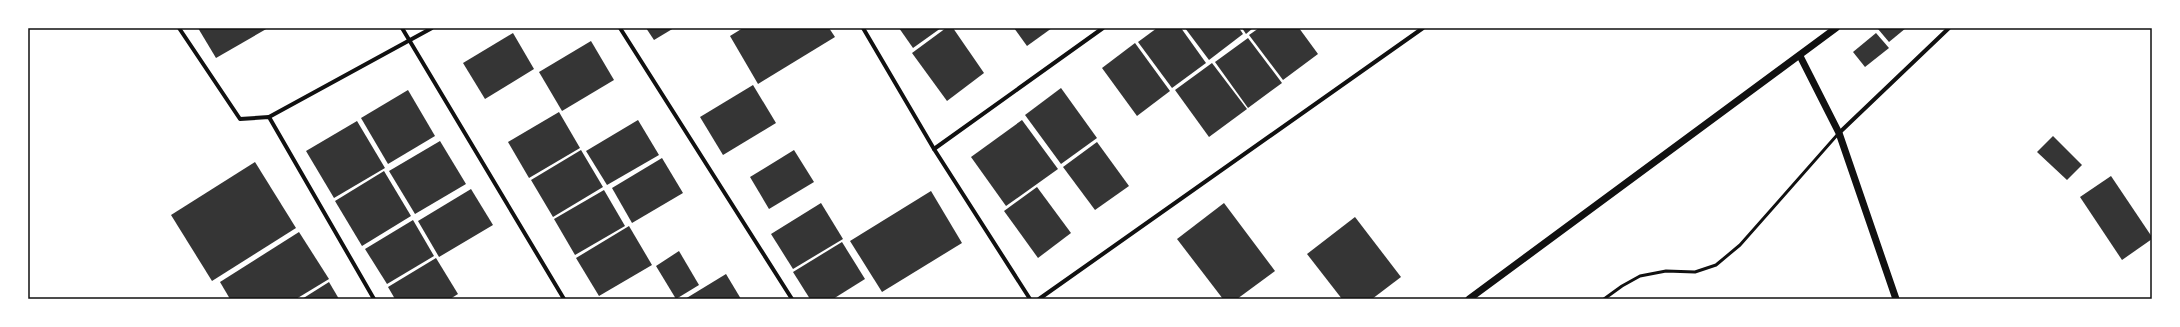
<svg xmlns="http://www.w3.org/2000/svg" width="2180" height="327" font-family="Jost,sans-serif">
  <rect width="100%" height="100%" fill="#fff"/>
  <g fill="#353535">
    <path d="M198,28H268L216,58Z"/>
    <path d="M646,28H674L654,40Z"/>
    <path d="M743,28H829L835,37L758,84L730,36Z"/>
    <path d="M899,28H941L913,48Z"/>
    <path d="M946,28H953L984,73L947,101L912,53Z"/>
    <path d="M1014,28H1052L1027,46Z"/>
    <path d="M1157,28H1181L1206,63L1172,88L1138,42Z"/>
    <path d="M1185,28H1239L1243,34L1209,60Z"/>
    <path d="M1242,28H1253L1246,34Z"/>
    <path d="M1259,28H1299L1318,54L1283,80L1249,35Z"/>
    <path d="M1880,28H1906L1889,42L1878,29Z"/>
    <path d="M513,33L534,69L485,99L463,63Z"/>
    <path d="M1876,33L1889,48L1865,67L1853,52Z"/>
    <path d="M1248,38L1282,83L1248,108L1215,62Z"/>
    <path d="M591,41L614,80L562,111L539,72Z"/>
    <path d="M1135,43L1170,91L1137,116L1102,68Z"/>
    <path d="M1212,63L1247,109L1209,137L1175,90Z"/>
    <path d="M753,85L776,123L723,155L700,117Z"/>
    <path d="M1061,88L1097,138L1061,164L1025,115Z"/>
    <path d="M408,90L435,136L388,164L361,118Z"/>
    <path d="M559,112L580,148L529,178L508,142Z"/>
    <path d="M638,120L659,155L607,185L586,151Z"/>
    <path d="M1022,120L1058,169L1006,206L971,157Z"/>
    <path d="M357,121L385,168L334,198L306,151Z"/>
    <path d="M2053,136L2082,165L2067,180L2037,152Z"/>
    <path d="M440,141L466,184L415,214L389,171Z"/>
    <path d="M1097,142L1129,186L1095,210L1063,167Z"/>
    <path d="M581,150L603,187L553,217L531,180Z"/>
    <path d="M794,150L814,182L769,209L750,177Z"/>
    <path d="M662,158L683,193L632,223L612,188Z"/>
    <path d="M255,162L296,228L212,281L171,215Z"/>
    <path d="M384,171L411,216L362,246L335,201Z"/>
    <path d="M2111,176L2152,237V239L2122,260L2080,197Z"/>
    <path d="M1037,187L1071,233L1038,258L1004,211Z"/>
    <path d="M471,189L493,225L439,257L418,221Z"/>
    <path d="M604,190L625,226L575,255L554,219Z"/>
    <path d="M931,191L962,243L882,292L850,241Z"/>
    <path d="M821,203L843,239L793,269L771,234Z"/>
    <path d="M1224,203L1275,271L1237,299H1223L1177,239Z"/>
    <path d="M1355,217L1401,277L1372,299H1342L1307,254Z"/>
    <path d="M413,220L434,256L387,284L365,249Z"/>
    <path d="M629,226L652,265L599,296L576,258Z"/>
    <path d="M299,232L329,279L296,299H230L220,282Z"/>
    <path d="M842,242L865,279L833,299H810L793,272Z"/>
    <path d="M679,251L699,285L676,299L656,266Z"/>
    <path d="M436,258L458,294L450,299H395L388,287Z"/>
    <path d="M726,274L741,299H685Z"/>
    <path d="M329,282L339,299H302Z"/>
  </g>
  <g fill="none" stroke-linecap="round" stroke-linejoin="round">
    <path stroke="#111" stroke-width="3" d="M1604,299L1622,286L1640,276L1666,271L1695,272L1716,265L1740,245L1838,134"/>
    <g stroke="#111" stroke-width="4">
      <path d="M179,28L240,119L269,117L374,299"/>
      <path d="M402,28L564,299"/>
      <path d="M620,28L792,299"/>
      <path d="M863,28L934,149L1030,299"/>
      <path d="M269,117L432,28"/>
      <path d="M1839,133L1949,28"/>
      <path d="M934,149L1103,28"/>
      <path d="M1039,299L1423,28"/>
    </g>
    <g stroke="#111" stroke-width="7">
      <path d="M1800,56L1839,133L1896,299"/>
      <path d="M1469,299L1836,28"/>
    </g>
  </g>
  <rect width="2180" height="327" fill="none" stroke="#ffffff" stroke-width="58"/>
  <rect x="29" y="29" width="2122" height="269" fill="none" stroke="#111" stroke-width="1.5"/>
</svg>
